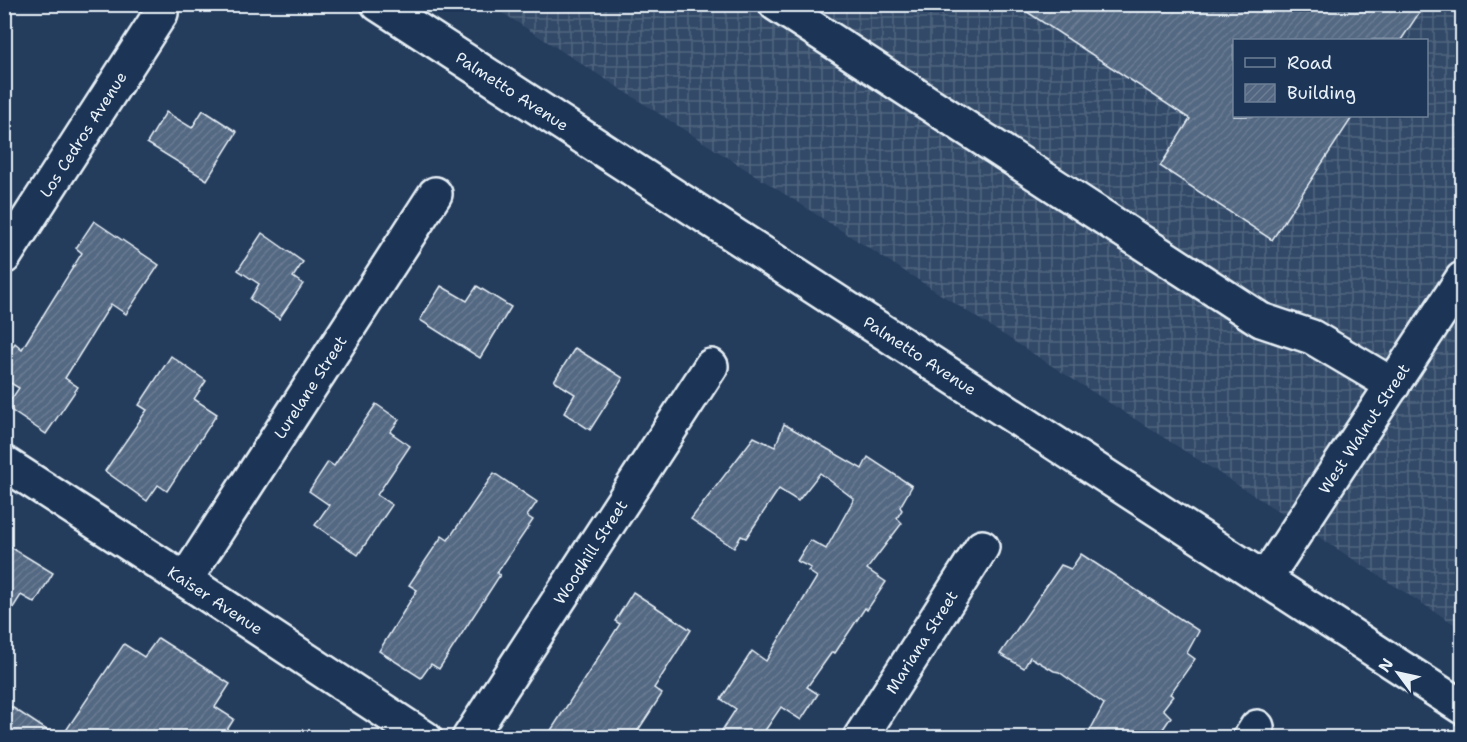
<svg xmlns="http://www.w3.org/2000/svg" width="1467" height="742" font-family="'Shantell Sans',sans-serif">
  <defs>
    <pattern id="industrial-grid" width="8" height="8" patternUnits="userSpaceOnUse" patternTransform="scale(1.5)"><rect width="8" height="8" fill="#334a68"/><path d="M0 4h8M4 0v8" fill="none" stroke="#51657e"/></pattern>
    <pattern id="building-hatch" width="6" height="6" patternUnits="userSpaceOnUse" patternTransform="scale(1.5)"><rect width="6" height="6" fill="#536782"/><path d="M-1 1l2-2M0 6l6-6M5 7l2-2" fill="none" stroke="#6c7d94"/></pattern>
  </defs>
  <rect width="100%" height="100%" fill="#253d5d"/>
  <filter id="ink" filterUnits="userSpaceOnUse"><feTurbulence type="fractalNoise" baseFrequency=".0167" numOctaves="2"/><feDisplacementMap in="SourceGraphic" scale="12" xChannelSelector="R" yChannelSelector="G"/><feConvolveMatrix kernelMatrix="1 2 1 2 8 2 1 2 1" color-interpolation-filters="sRGB"/></filter>
  <g filter="url(#ink)">
    <path fill="url(#industrial-grid)" fill-rule="evenodd" d="M490,5H1462V629ZM1234,40H1426V116H1234Z"/>
    <g fill="url(#building-hatch)" stroke="#e8f1f8" stroke-width="1.5">
      <path d="M1015,4H1425L1401,40H1234V116H1353L1272,240L1160,166L1190,119Z"/>
      <path d="M203,110L237,132L207,180L147,143L166,112L192,128Z"/>
      <path d="M94,221L159,265L126,314L111,304L65,378L78,387L46,434L6,407L19,388L4,379V359L15,343L22,349L82,253L76,248Z"/>
      <path d="M262,233L303,262L293,277L303,284L279,319L250,299L259,284L238,270Z"/>
      <path d="M441,286L467,301L477,286L511,307L480,358L420,320Z"/>
      <path d="M575,348L623,378L590,430L564,413L575,394L554,381Z"/>
      <path d="M171,356L206,381L194,399L217,414L167,491L158,485L147,501L105,471L147,410L139,405Z"/>
      <path d="M376,404L399,420L390,432L410,446L377,495L392,505L358,555L315,525L329,505L309,491L328,462L334,466Z"/>
      <path d="M784,424L862,469L868,457L912,486L900,507L902,510L897,518L902,523L867,569L886,582L867,610L865,608L835,653L832,652L807,687L818,694L801,720L781,707L760,738H717L736,709L721,699L752,651L766,661L817,577L808,571L811,568L797,561L810,540L826,549L854,499L820,473L798,501L779,489L746,538L741,536L734,548L691,519L754,437L775,447Z"/>
      <path d="M494,473L537,502L527,516L533,520L497,573L500,575L439,669L431,664L421,678L379,651L417,590L409,585L442,536L448,540Z"/>
      <path d="M4,543L53,573L35,603L21,595L4,622Z"/>
      <path d="M1081,554L1199,631L1187,653L1195,659L1170,694L1173,696L1163,709L1171,717L1157,738H1086L1104,704L1059,672L1054,671L1030,657L1024,668L1000,654L1061,565L1071,569Z"/>
      <path d="M633,592L691,630L654,688L662,694L633,738H546L620,624L615,621Z"/>
      <path d="M158,638L230,684L215,707L234,719L222,738H61L124,644L144,657Z"/>
      <path d="M4,702L59,738H4Z"/>
    </g>
    <g fill="none" stroke-linecap="round" stroke-linejoin="round">
      <g stroke="#e8f1f8" stroke-width="38">
        <g id="minor">
          <path id="s1" d="M378,4L1462,707"/>
          <path d="M776,4L1261,320L1312,337L1393,385"/>
          <path id="s2" d="M4,257L161,13"/>
          <path id="s3" d="M4,463L185,580L425,738"/>
          <path id="s4" d="M1265,579L1462,279"/>
          <path id="s5" d="M185,580L435,194"/>
          <path id="s6" d="M469,738L711,366"/>
          <path id="s7" d="M860,738L982,547"/>
          <path d="M1250,738L1257,727"/>
        </g>
      </g>
      <use href="#minor" stroke="#1d3557" stroke-width="33"/>
    </g>
  </g>
  <g text-anchor="middle" stroke-width="4.5" stroke-linejoin="round" paint-order="stroke">
    <g font-size="16" fill="#e8f1f8" stroke="#1d3557">
      <text dy="6" stroke="none"><textPath href="#s1" startOffset="160">Palmetto Avenue</textPath></text>
      <text dy="6" stroke="none"><textPath href="#s2" startOffset="146">Los Cedros Avenue</textPath></text>
      <text dy="6" stroke="none"><textPath href="#s1" startOffset="646">Palmetto Avenue</textPath></text>
      <text dy="6" stroke="none"><textPath href="#s5" startOffset="230">Lurelane Street</textPath></text>
      <text dy="6" stroke="none"><textPath href="#s4" startOffset="180">West Walnut Street</textPath></text>
      <text dy="6" stroke="none"><textPath href="#s6" startOffset="222">Woodhill Street</textPath></text>
      <text dy="6" stroke="none"><textPath href="#s3" startOffset="252">Kaiser Avenue</textPath></text>
      <text dy="6" stroke="none"><textPath href="#s7" startOffset="114">Mariana Street</textPath></text>
    </g>
  </g>
  <rect width="1467" height="742" fill="none" stroke="#1d3557" stroke-width="24"/>
  <rect x="12" y="12" width="1443" height="718" fill="none" stroke="#e8f1f8" stroke-width="2" filter="url(#ink)"/>
  <rect x="1233" y="39" width="195" height="78" fill="#1d3557" stroke="#6e8097" stroke-width="1.5"/>
  <rect x="1245" y="58" width="30" height="9" fill="#1d3557" stroke="#6e8097" stroke-width="1.5"/>
  <text x="1287" y="69" font-size="18" fill="#e8f1f8">Road</text>
  <rect x="1245" y="84" width="30" height="18" fill="url(#building-hatch)" stroke="#6e8097" stroke-width="1.5"/>
  <text x="1287" y="99" font-size="18" fill="#e8f1f8">Building</text>
  <g transform="translate(1398 673) rotate(303)" stroke="#1d3557" stroke-width="4.5" paint-order="stroke">
  <path d="M0-4.5L10 22L0 15L-10 22Z" fill="#e8f1f8"/>
  <text y="-9" font-size="16" font-weight="bold" text-anchor="middle" fill="#e8f1f8">N</text>
  </g>
</svg>
